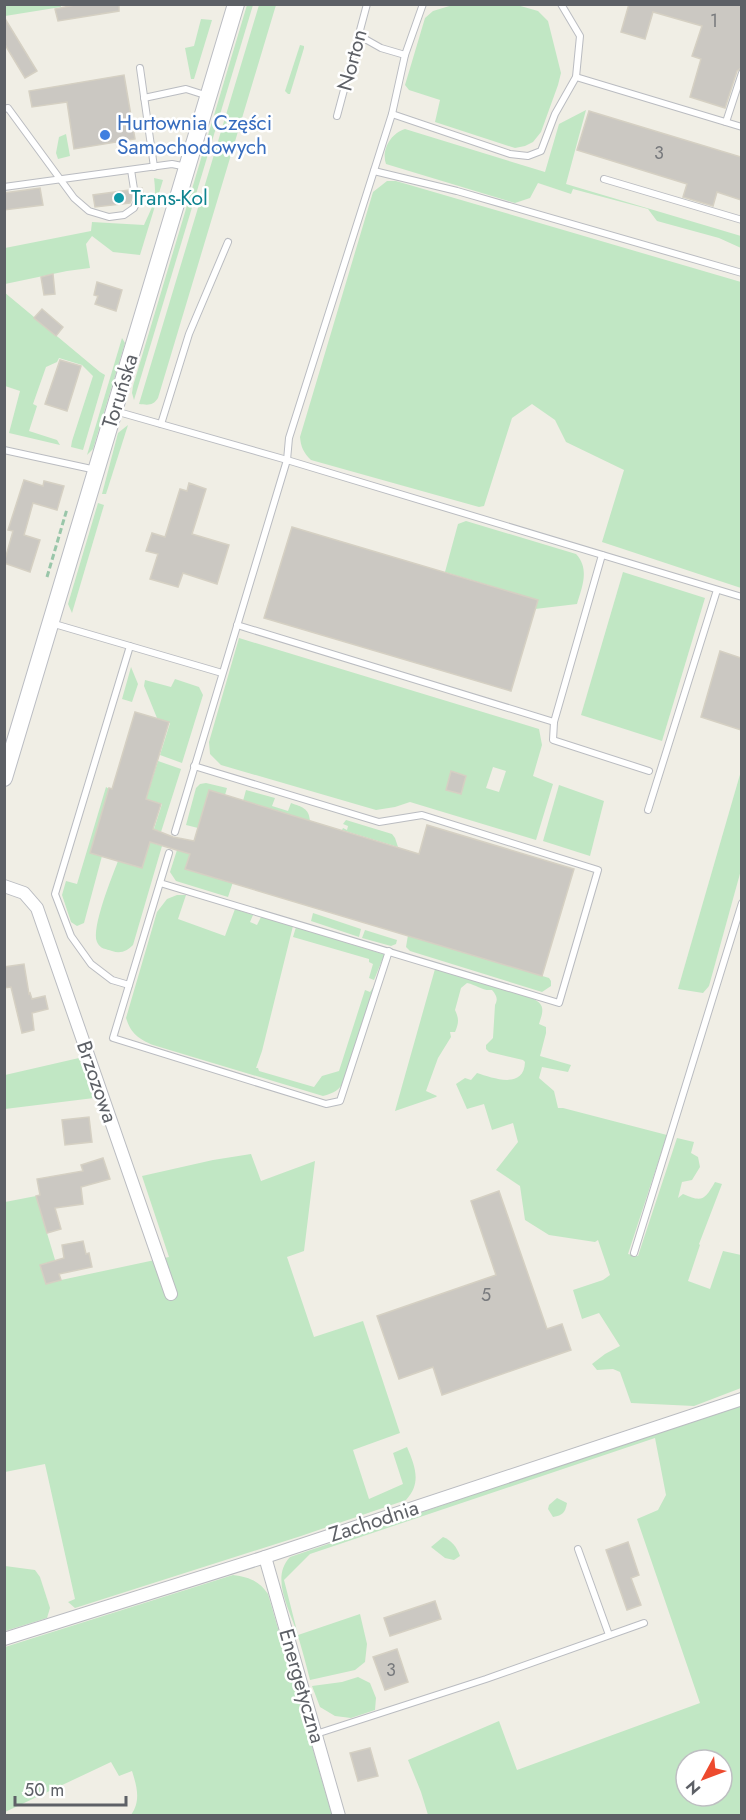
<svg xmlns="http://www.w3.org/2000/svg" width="746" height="1820" font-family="Jost,sans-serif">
  <rect width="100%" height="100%" fill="#f0eee5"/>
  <g fill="#c1e7c4" fill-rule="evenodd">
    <path d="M5,4H60L61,7L5,16Z"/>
    <path d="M456,4L517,5L538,11L548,21L561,73L558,85L541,132L533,142L525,146L515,148L435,122L440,100L409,90L405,85L425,18L433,11Z"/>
    <path d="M247,5H253L134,400L132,393L133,386Z"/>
    <path d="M259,5H276L158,398C153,406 148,405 139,404Z"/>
    <path d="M201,19L212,20L194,79H191L185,48L194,46Z"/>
    <path d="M300,45L304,46V48L290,94H288L285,91Z"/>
    <path d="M586,110L566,184L741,236V248L719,238L657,221L648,209L573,189L571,194L538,183L530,198L515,203L386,164C381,150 391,133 405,129L545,172L559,124Z"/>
    <path d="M66,134L70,156L58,159L56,153L59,137Z"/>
    <path d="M154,178L163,180L140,255L113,252L92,236L86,244L90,268L67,271L5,284V248L91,231L92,222L144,225C153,204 157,202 154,178Z"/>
    <path d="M387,181H396L741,282V588L602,542L624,470L566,442L555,420L532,404L512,418L484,506L479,507L311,460C303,452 301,447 300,437L373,192Z"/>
    <path d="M4,292L100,372L105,375L83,450L71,447L72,441L93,376L82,365L59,358L57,362L46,367L33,404L37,406L29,431L57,440L60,445L9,433L20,391L5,386Z"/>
    <path d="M122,338L125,343L93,449L87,455Z"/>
    <path d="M128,425L106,494H102L118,433Z"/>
    <path d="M98,503L104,505L72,613L68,604Z"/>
    <path d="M466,521L576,554C590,569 582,587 577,604L535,609L537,600L445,572L458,524Z"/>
    <path d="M623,572L705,598L662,741L581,715Z"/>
    <path d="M239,638L539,729L542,745L533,776L553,784L536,840L410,802L395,807L376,810L221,765L210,754L209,742ZM493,767L506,771L499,792L486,788Z"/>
    <path d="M131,667L138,684L132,702L122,699Z"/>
    <path d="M175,679L199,687L203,695L182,763L160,755L170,723L157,718L144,686L145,680L171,687Z"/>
    <path d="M158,761L181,769L161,832L154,829L162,804L146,799Z"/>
    <path d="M741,771V870L709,986L703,993L678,989Z"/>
    <path d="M206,783L227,788L225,795L209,790L198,828L186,825L196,788L200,784Z"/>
    <path d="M559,785L604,801L590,856L543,841Z"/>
    <path d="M106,787L109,789L102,856L84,923L77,926L71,922L62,895L66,881L77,884Z"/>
    <path d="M246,790L275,798L272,806L288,811L291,803C302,807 309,808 310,821L243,801Z"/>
    <path d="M346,820L392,834L395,838L398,847L342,830L343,828L347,830L348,826L343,824Z"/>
    <path d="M150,842L162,846L133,945C127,951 121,954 112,951C106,949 100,949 97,942C91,928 112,877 118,861L141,868Z"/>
    <path d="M177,850L190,854L185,868L233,882L228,897L176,881L170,872Z"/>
    <path d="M177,895H186L178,919L225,936L235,909L253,915L250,922L257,925L261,917L293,926L262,1051L256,1068H258L259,1071L314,1087L322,1076L339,1071L365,990L370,992L374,986V997L371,996L344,1080C340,1091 333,1093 323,1096L153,1045C139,1039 131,1034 126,1018L157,912L167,899Z"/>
    <path d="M313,913L361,929L359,937L311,921Z"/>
    <path d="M296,927L386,955L385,959L383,958L374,980L369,978L373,964L369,962V959L293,937Z"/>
    <path d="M365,930L397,940L396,944L391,946L362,938Z"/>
    <path d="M408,935L549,978L551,981V986L542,992L410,951L406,947Z"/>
    <path d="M435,969L532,998C546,1005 543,1011 539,1024L546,1027V1033L540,1056L571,1065L568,1072L542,1067L539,1078L554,1091L558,1108H563L667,1135L628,1254L638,1256L677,1138L694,1142L691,1153L698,1157L700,1167L692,1180L682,1182L678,1198L683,1194C703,1203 705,1199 715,1182L722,1184L699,1244L700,1245L688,1281L710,1289L723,1251L741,1255V1388L694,1406L631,1403L620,1372L613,1369L597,1370L592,1364L605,1354L620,1346L599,1313L582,1319L573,1290L603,1280L610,1275L598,1240L595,1242L549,1235L525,1220L520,1186L496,1170L518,1142L513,1123L492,1130L484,1104L467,1109L456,1084L465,1078L471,1080L477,1073C493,1078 524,1090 525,1062L523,1060L489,1052L486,1049V1045L493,1038L495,1005C498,999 497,996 492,990C482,991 477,985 467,983L461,988L455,1010C459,1019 459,1022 455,1032H450L451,1037L438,1058L426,1091L437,1096L436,1097L395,1111Z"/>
    <path d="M79,1058L94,1098L5,1109V1075Z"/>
    <path d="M251,1154L261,1181L315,1161L304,1251L287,1257L314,1337L363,1321L400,1433L353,1450L369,1499L403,1484L393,1453L407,1447C415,1466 422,1483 406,1500L301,1536L75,1608L68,1602L75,1599L45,1464L5,1472V1202L36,1196L61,1280L169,1257L142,1176L213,1160Z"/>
    <path d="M741,1404V1815H428L421,1792L408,1760L499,1721L517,1770L700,1703L637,1519L658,1510L666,1495L655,1438L310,1554L284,1580L298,1635L360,1614L367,1644L365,1662L355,1670L310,1680C306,1664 302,1649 297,1633C290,1610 270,1578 290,1557ZM686,1760H722V1796H686Z"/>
    <path d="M557,1498L567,1503C565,1513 563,1515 553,1517L548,1509L549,1505Z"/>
    <path d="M443,1537C451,1540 457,1547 460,1556L454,1560L445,1558L431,1547Z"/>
    <path d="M5,1566L35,1570L40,1577L50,1608L47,1618L5,1631Z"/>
    <path d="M233,1575C249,1577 259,1581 268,1594L332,1815H131C141,1801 137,1787 132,1771L119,1776L111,1762L5,1812V1647Z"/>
    <path d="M358,1677L370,1683L376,1698L375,1710L351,1718L335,1716L320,1707L312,1686L342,1682Z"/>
  </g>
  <g fill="#cbc8c2" stroke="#d5d0c3" stroke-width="1.5">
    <path d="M79,4H119V11L58,21L55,9Z"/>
    <path d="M629,4H741V68L737,71L725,108L690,97L701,59L692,56L702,26L653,12L645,39L621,32Z"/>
    <path d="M4,17L37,71L25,78L4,43Z"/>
    <path d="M124,75L135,139L74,149L67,102L32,107L29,91Z"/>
    <path d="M589,111L741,157V200L717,192L713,206L683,197L687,184L577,150Z"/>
    <path d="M40,188L43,205L4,210V193Z"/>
    <path d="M139,188H142L144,201L141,202L136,198L132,199L130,203L95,207L93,195L129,190L134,194L138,193Z"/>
    <path d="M53,274L55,294L44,295L41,277Z"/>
    <path d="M97,282L122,290L116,311L95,304L98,296L94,295Z"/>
    <path d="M42,309L63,327L56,336L34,318Z"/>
    <path d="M60,360L81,366L67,411L45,404Z"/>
    <path d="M24,480L43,486L44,481L64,486L57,510L33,503L24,535L40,540L30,572L4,563L13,531L8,530Z"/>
    <path d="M189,483L206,489L192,534L229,545L217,584L183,573L178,587L150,579L158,554L146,551L152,533L165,537L180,489L187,491Z"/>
    <path d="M292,527L538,600L511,691L264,618Z"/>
    <path d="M720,651L741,658V730L701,717Z"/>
    <path d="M135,712L169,722L146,799L161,804L153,829L173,837L194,841L209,790L419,854L427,825L574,869L542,976L185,869L190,854L150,842L142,868L90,853L109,788L112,789Z"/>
    <path d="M451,771L466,776L461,794L446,790Z"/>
    <path d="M24,964L29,994L30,993L32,999L45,996L48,1009L32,1013L34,1030L22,1033L11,987L4,988V967Z"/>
    <path d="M89,1117L92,1142L65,1145L62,1120Z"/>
    <path d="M103,1158L110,1179L81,1187L83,1204L55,1208L61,1229L47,1233L36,1196L40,1195L37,1179L83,1171L81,1165Z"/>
    <path d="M499,1191L547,1329L562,1324L571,1350L442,1395L433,1367L399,1379L377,1316L496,1275L471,1201Z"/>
    <path d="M83,1241L86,1254L89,1253L92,1267L59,1274L61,1280L46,1284L40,1265L64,1258L62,1245Z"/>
    <path d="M628,1542L639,1575L631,1578L641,1605L627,1610L606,1550Z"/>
    <path d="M435,1601L441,1619L390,1636L384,1618Z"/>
    <path d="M397,1649L408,1682L385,1690L373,1657Z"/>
    <path d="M370,1748L378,1776L358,1781L350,1753Z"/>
  </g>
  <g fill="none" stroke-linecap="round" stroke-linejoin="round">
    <g stroke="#babcc1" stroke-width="8">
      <g id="lane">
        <path d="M358,35L381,48L405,55"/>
        <path d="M140,68L154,167"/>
        <path d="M576,77L742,127"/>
        <path d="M144,98L186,89L208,96"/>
        <path d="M4,109L8,108L74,198L89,211L109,217L124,215L134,208L136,203"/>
        <path d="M392,114L510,154L528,156L541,151L555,114L576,77L580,36L561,4"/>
        <path d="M337,116L367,4"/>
        <path d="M726,122L742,73"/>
        <path d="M131,170L134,189"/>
        <path d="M374,171L457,191L742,273"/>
        <path d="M604,179L742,220"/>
        <path d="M4,187L172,164L187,167"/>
        <path d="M115,411L287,460L742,597"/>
        <path d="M161,424L189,334L228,242"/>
        <path d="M4,450L96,470"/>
        <path d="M51,623L222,673"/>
        <path d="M237,625L554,722L602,555"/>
        <path d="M554,722L553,740L649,771"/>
        <path d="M648,810L717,590"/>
        <path d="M175,832L287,460L289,438L392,114L405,55L423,4"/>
        <path d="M169,853L113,1038L326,1104L340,1101L389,951"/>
        <path d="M160,883L559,1003L598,870L422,815L379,822L194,766"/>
        <path d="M129,985L112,980L91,964L71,936L55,894L130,646"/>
        <path d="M634,1253L742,903"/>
        <path d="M578,1549L609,1635"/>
        <path d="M316,1734L486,1679L644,1623"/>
      </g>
    </g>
    <g stroke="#babcc1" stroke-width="14">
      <g id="street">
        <path d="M4,886L24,893L37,908L171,1294"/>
        <path d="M265,1557L339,1816"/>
        <path d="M4,1639L265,1557L742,1399"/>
      </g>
    </g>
    <g stroke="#bbbdc3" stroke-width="18">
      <path id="secondary" d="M4,778L236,4"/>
    </g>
    <path stroke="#99c6a9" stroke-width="3" stroke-dasharray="6 3" stroke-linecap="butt" d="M47,577L67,509"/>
    <use href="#lane" stroke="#fff" stroke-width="6"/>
    <use href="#street" stroke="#fff" stroke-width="12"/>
    <use href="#secondary" stroke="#fff" stroke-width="16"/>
  </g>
  <circle fill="#3f7fe0" stroke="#fff" stroke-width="2" cx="105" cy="135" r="6"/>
  <circle fill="#0f9aa8" stroke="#fff" stroke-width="2" cx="119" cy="198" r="6"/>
  <g text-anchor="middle" stroke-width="5" stroke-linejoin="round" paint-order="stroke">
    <g font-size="18" fill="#787a7d">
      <text x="714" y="27">1</text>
      <text x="659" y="159">3</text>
      <text x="486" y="1301">5</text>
      <text x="391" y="1676">3</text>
    </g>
    <g font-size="21" fill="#5d6066" stroke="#fff">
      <text transform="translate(352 60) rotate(-75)" y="7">Norton</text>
      <text transform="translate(120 391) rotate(-73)" y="7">Toruńska</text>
      <text transform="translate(97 1082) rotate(71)" y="7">Brzozowa</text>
      <text transform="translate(374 1521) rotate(-18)" y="7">Zachodnia</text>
      <text transform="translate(302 1686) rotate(74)" y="7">Energetyczna</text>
    </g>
    <g font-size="21" fill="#366cbe" stroke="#fff" text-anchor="start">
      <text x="117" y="130">Hurtownia Części<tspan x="117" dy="24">Samochodowych</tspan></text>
    </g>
    <g font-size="21" fill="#0d838f" stroke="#fff" text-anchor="start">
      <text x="131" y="205">Trans-Kol</text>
    </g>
  </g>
  <rect width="746" height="1820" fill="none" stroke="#5d6066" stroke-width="12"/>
  <g transform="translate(704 1778) rotate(229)"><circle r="28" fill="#ffffff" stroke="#bebfc2" stroke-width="1.5"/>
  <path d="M0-4.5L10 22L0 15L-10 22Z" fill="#ed4a2e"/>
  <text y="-9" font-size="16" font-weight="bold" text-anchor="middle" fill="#5d6066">N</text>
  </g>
  <path d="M15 1796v9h111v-9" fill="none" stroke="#5d6066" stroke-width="3"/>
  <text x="24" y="1796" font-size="18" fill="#5d6066" stroke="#ffffff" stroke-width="4.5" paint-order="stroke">50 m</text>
</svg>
